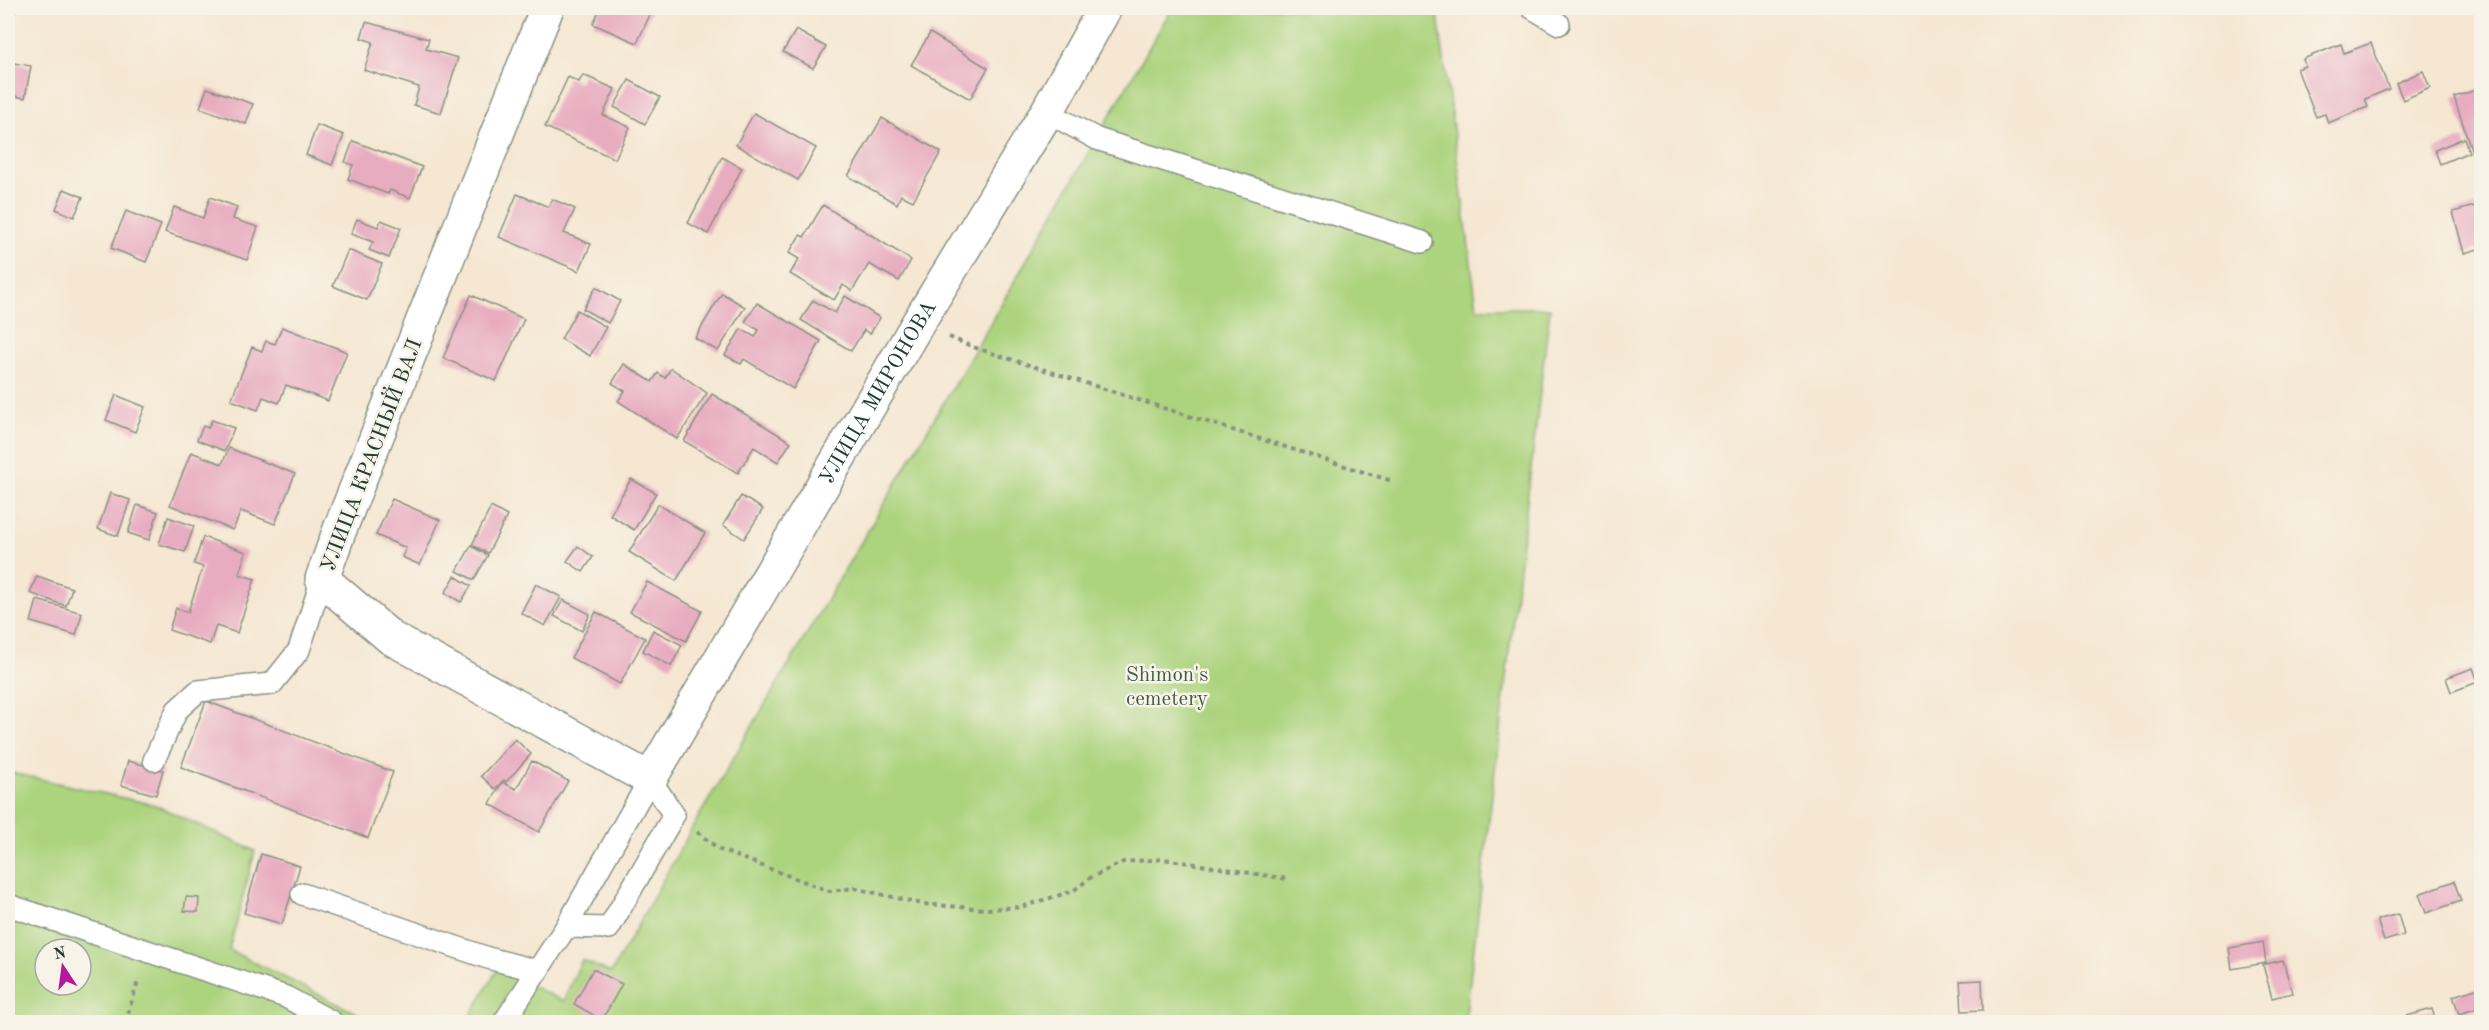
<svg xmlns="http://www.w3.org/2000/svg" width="2489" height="1030" font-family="'Old Standard TT',serif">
  <rect width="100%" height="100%" fill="#f7f3e8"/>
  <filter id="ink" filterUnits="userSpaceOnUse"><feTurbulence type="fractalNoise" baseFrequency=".0167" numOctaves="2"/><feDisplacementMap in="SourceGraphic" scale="12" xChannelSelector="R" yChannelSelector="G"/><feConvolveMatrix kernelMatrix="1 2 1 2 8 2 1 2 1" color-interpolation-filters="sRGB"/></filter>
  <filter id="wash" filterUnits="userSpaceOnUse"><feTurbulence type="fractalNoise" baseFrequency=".008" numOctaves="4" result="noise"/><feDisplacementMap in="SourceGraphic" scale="24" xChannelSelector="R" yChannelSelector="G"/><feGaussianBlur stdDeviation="1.35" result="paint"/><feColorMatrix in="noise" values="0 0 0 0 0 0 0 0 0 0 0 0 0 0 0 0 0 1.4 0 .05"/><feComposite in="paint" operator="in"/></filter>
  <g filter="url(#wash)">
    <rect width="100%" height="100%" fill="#f5e7d2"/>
    <g fill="#acd37d" stroke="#668858" stroke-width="1.5" fill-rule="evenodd">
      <path d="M1172,8H1437L1477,308H1550L1465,1022H467L497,970L563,1001L582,960L611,973L692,828L976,348Z"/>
      <path d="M8,772L155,805L255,851L229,950L374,1022H8ZM45,949H81V985H45Z"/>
    </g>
    <g id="blocks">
      <g fill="#e8acc0">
        <path d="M8,8H16L13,22L8,21Z"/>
        <path d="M600,8H653L637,43L593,24Z"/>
        <path d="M366,22L429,39L426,49L458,58L441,113L414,105L419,87L364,70L373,42L361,38Z"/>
        <path d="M796,30L826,47L813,68L783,52Z"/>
        <path d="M930,33L988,68L970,99L911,65Z"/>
        <path d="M2371,43L2389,89L2365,99L2368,107L2328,123L2325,114L2316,117L2297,69L2305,66L2303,59L2341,44L2344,53Z"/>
        <path d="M8,62L31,66L25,98L8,95Z"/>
        <path d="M2423,71L2430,88L2403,100L2396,83Z"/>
        <path d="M583,75L615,89L603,115L630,127L615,159L545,127L568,77L579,82Z"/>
        <path d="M629,80L660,97L645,124L614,107Z"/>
        <path d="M207,88L253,104L246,124L200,108Z"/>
        <path d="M2482,88V153L2473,155L2454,97Z"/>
        <path d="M754,113L816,148L798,180L736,145Z"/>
        <path d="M882,118L941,152L913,201L901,195L897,204L848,176Z"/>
        <path d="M317,125L344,135L332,165L306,155Z"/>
        <path d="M2464,138L2469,152L2440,164L2435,150Z"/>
        <path d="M353,141L422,167L410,198L390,190L388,194L348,179L353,165L345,162Z"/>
        <path d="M722,157L742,168L708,234L688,223Z"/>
        <path d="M64,189L83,197L74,217L56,209Z"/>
        <path d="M517,194L549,207L552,199L575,209L564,233L591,244L579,271L499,237Z"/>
        <path d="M210,197L237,207L233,219L258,227L247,260L165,232L174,207L203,218Z"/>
        <path d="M2482,204V248L2464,253L2453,212Z"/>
        <path d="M823,205L911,260L899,281L869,264L852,291L843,285L834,300L790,274L799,259L789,253L800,235L804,237Z"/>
        <path d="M126,211L161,225L146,262L111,248Z"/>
        <path d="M357,219L378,227L381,220L401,228L389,258L369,250L373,242L351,234Z"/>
        <path d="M348,250L382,264L367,300L333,286Z"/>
        <path d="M596,287L620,301L608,323L583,309Z"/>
        <path d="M722,293L745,307L718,351L695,338Z"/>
        <path d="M471,295L524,319L496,381L443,358Z"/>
        <path d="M845,296L880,318L870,334L864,330L851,351L801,320L813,300L835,313Z"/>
        <path d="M757,303L821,341L793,389L744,359L741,364L725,355L741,329L755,337L759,330L745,322Z"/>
        <path d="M577,310L606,327L590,356L561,339Z"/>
        <path d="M282,327L347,352L328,401L286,385L279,403L263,397L258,410L231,400L252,347L262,351L266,341L275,344Z"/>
        <path d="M624,364L652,382L658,373L665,378L671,368L707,393L677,439L618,401L625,391L612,383Z"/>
        <path d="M712,394L791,442L778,462L754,447L738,473L684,441Z"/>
        <path d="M116,395L145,407L135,432L106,420Z"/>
        <path d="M212,420L234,428L225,451L197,440L203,426L208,428Z"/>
        <path d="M229,448L295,474L275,524L241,511L233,530L170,505L191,452L222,464Z"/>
        <path d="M631,479L656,493L634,530L610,515Z"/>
        <path d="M110,493L130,500L118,536L98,529Z"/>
        <path d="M741,496L763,509L744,539L723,525Z"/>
        <path d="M392,499L440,520L420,565L402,557L406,548L376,535Z"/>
        <path d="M658,504L705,533L676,581L629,552Z"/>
        <path d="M137,505L158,512L149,540L128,533Z"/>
        <path d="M491,507L507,516L488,553L472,545Z"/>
        <path d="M168,517L194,526L185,552L159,544Z"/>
        <path d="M203,537L246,552L239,574L255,579L237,633L216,626L210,644L169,630L176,608L188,612L203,567L194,564Z"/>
        <path d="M471,546L488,555L474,580L457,571Z"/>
        <path d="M578,546L593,557L583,572L567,561Z"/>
        <path d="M37,576L72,588L66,606L30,593Z"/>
        <path d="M455,576L471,586L461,602L445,593Z"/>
        <path d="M647,582L702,611L686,641L630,612Z"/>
        <path d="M536,584L561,597L545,626L521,613Z"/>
        <path d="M37,600L82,613L76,635L31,622Z"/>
        <path d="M563,600L590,614L582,631L554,616Z"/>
        <path d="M596,612L645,638L620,684L571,658Z"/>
        <path d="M653,630L682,645L671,666L643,651Z"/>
        <path d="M2473,668L2478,682L2451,692L2446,678Z"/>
        <path d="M206,701L393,772L368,838L181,767Z"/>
        <path d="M515,739L531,754L506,782L504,780L495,789L481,776Z"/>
        <path d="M128,761L163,770L156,795L121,785Z"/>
        <path d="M532,761L568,781L539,832L490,804L502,782L516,789Z"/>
        <path d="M261,854L300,866L282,924L244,913Z"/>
        <path d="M2454,881L2461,901L2426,913L2419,894Z"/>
        <path d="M186,897L199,898L198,912L184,911Z"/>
        <path d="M2398,914L2404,935L2384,941L2377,920Z"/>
        <path d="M2263,942L2266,963L2232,969L2229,948Z"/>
        <path d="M2283,960L2292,993L2272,998L2263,965Z"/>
        <path d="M593,969L622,984L602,1020L574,1004Z"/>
        <path d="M1982,980L1983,1010L1962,1011L1960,981Z"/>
        <path d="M2482,987V1007L2459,1014L2453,996Z"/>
        <path d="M2432,1009L2436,1022H2402L2400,1018Z"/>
      </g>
    </g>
  </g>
  <g filter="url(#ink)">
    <use href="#blocks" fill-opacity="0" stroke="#8a9283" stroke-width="1.5"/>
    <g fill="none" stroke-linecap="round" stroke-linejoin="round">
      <g stroke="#8a9283" stroke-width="24">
        <g id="service">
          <path d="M1532,8L1559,24"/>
          <path d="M1047,112L1097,139L1422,242"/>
          <path d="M154,760L177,710L198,691L272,684L299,650L322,579"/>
          <path d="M302,894L488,958L538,971"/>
          <path d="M8,905L286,997L332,1022"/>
          <path d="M504,1022L566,927L650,779L674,815L609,928L566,927"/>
        </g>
      </g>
      <g stroke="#8a9283" stroke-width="36">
        <g id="minor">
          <path id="s1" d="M547,8L340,529L322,579L391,638L650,779L918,323L1047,112L1105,8"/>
        </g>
      </g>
      <g stroke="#8a9283" stroke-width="4" stroke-dasharray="4.5 4.5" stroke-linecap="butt">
        <path d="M949,337L976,348L1392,481"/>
        <path d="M697,832L720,850L829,891L855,888L922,904L986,909L1021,907L1073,891L1090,878L1123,862L1164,859L1287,879"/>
        <path d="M125,1022L139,979"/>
      </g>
      <use href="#service" stroke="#fff" stroke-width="21"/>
      <use href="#minor" stroke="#fff" stroke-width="33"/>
    </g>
  </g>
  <g text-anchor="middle" stroke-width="5" stroke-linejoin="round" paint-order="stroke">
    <g font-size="21" fill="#1f3d34" stroke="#f7f3e8">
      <text dy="7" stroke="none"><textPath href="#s1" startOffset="1448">УЛИЦА МИРОНОВА</textPath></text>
      <text transform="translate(371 455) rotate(-69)" y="7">УЛИЦА КРАСНЫЙ ВАЛ</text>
    </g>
    <g font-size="21" fill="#3b5b43" stroke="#f7f3e8">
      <text x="1167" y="681">Shimon's<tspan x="1167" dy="24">cemetery</tspan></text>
    </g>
  </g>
  <rect width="2489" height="1030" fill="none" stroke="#f7f3e8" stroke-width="30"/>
  <g transform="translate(63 967) rotate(347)"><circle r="28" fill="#f7f3e8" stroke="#a1aaa0" stroke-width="1.5"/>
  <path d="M0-4.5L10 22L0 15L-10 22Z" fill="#b5179e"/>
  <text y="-9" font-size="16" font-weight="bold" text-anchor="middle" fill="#1f3d34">N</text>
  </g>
</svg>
